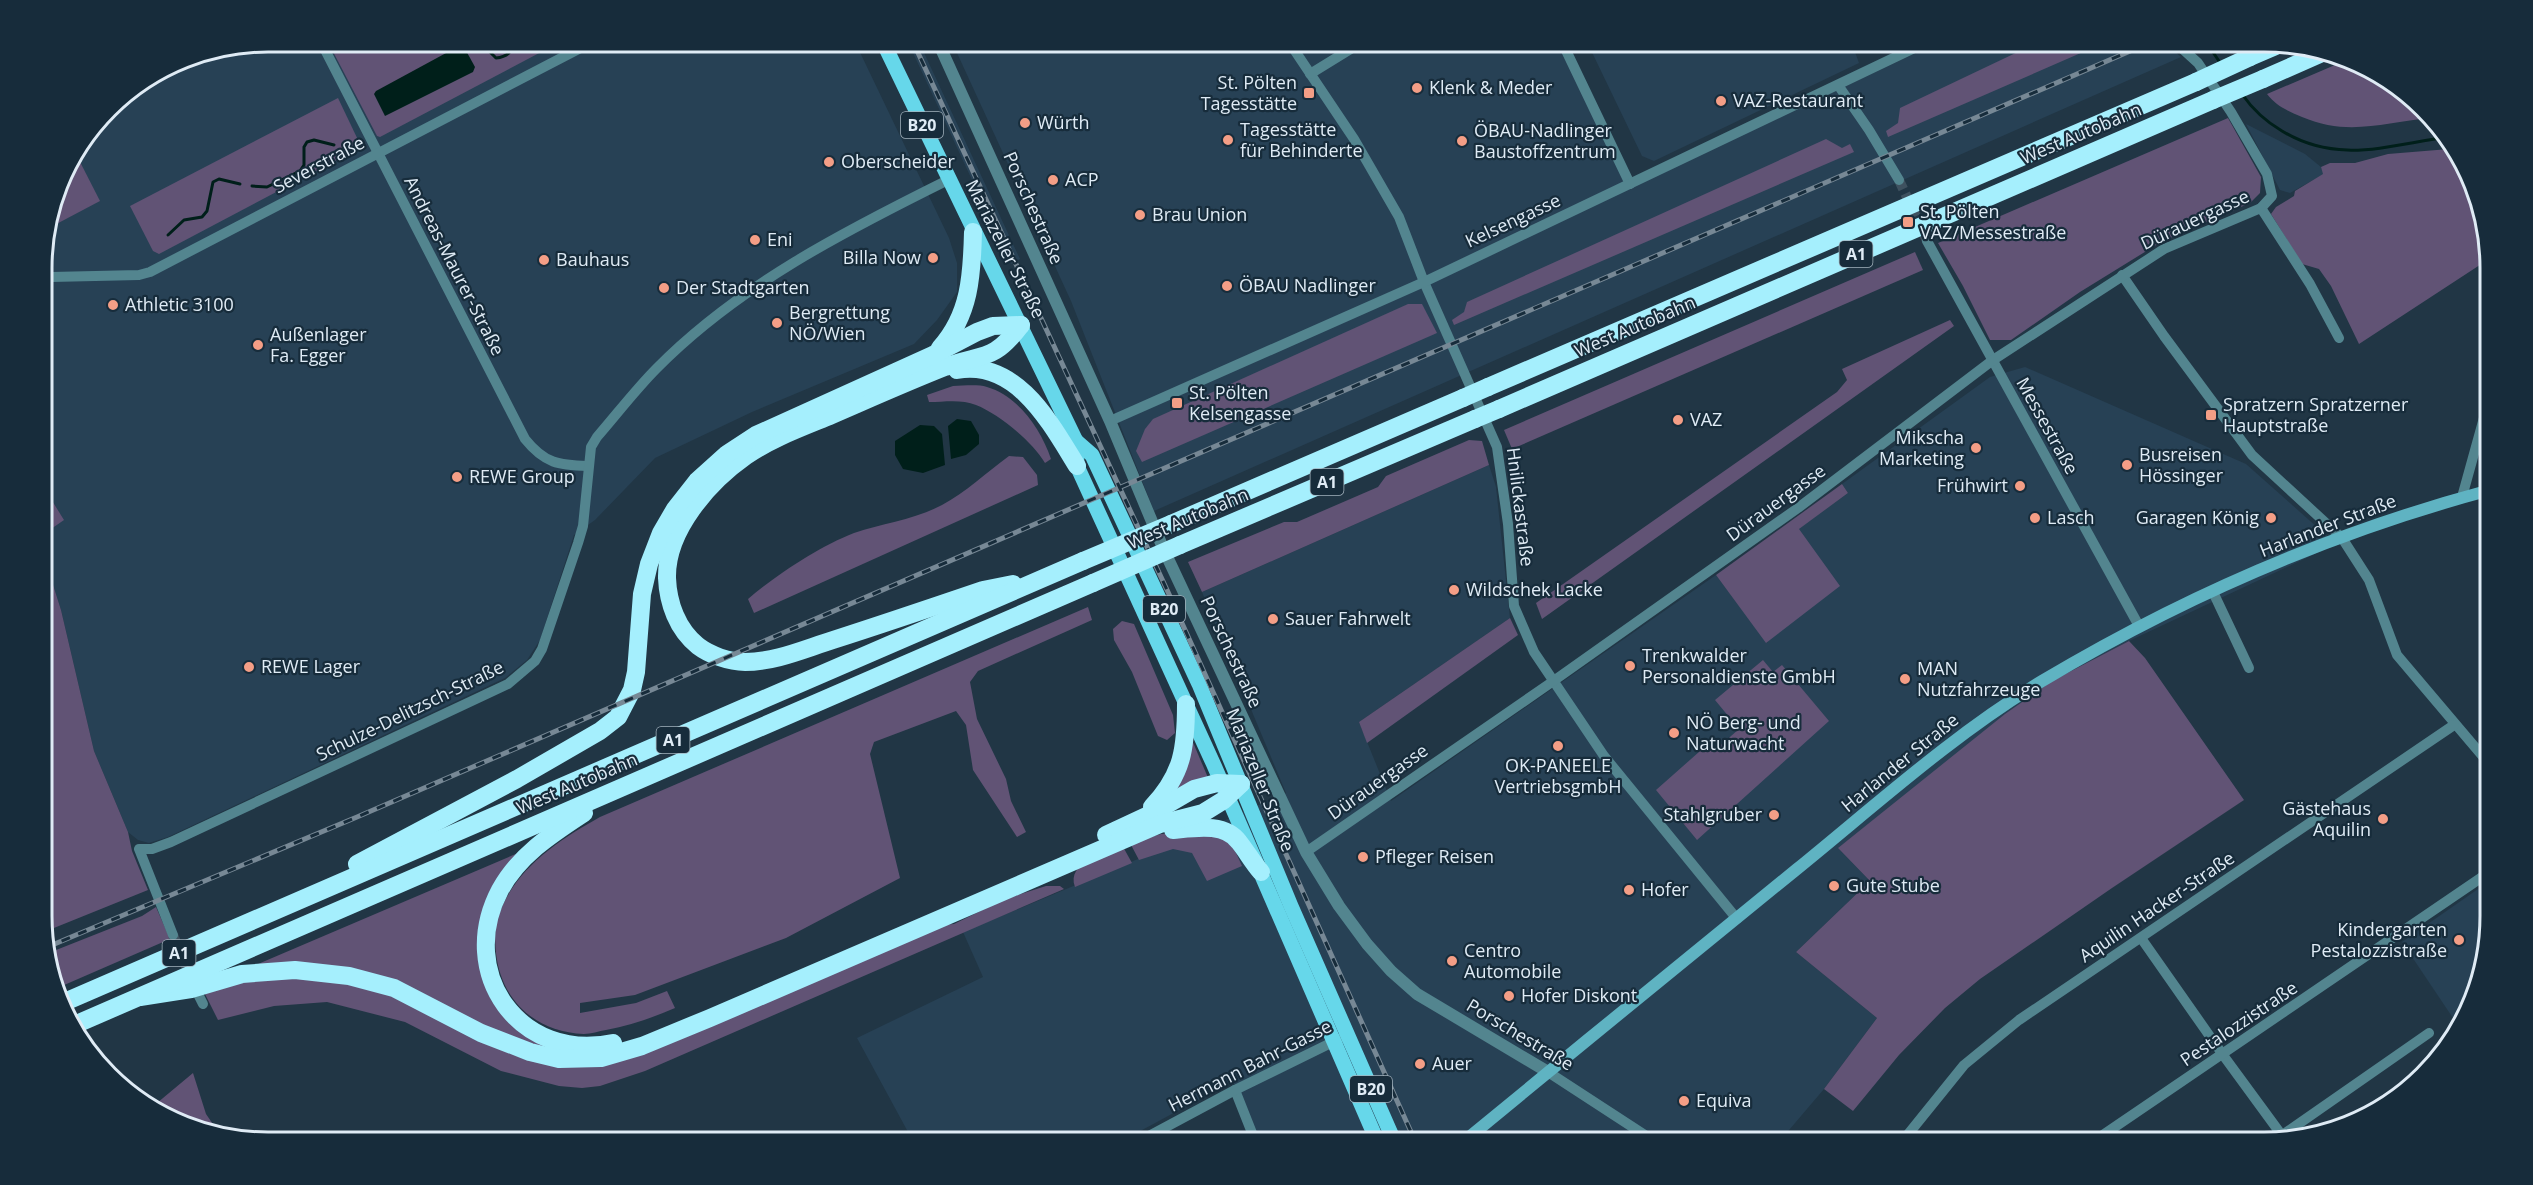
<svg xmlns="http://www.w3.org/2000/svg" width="2533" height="1185" font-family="'Open Sans',sans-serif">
  <rect width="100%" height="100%" fill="#213645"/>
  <g fill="#274155">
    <path d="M269,42H855L949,238L957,263V292L937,320L914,344L752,412L655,458L595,520L574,535L540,640L527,660L505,678L168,837L149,843L138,840L128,832L94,751L61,610L43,553L51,529L63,519L43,486V253L49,228L99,201L76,154L119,98L182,59Z"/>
    <path d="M908,42H919L1020,259L1011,264Z"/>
    <path d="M952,42H1559L1628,184L1844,87L1939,42H2164L2181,57L1154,511L1071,301Z"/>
    <path d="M1587,42H1877L1855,52L1859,63L1654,161L1642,156Z"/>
    <path d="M2246,124L2305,154L2321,167L2324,174L2290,193L2280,190Z"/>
    <path d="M2025,367L2246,464L2336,544L2129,641L2052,681L1838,848L1870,881L1796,952L1877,1018L1824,1089L1778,1143H1261L1233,1081L1118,1143H914L857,1038L983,977L963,932L1138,859L1286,793L1202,592L1489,465L1496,487L1510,618L1359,722L1391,801L1716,575L1767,643L1798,529L1848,493L1842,484L1990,377Z"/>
    <path d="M2491,880V917L2474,1003L2463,1020L2457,1024L2402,942Z"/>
  </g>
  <g fill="#615375">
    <path d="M328,42H560L380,137L377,136Z"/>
    <path d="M2039,42H2106L1888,137L1886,131L1898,123L1900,108Z"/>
    <path d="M2349,59L2403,89L2431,118C2384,122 2349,137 2302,117C2288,111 2276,106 2267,94Z"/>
    <path d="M338,98L359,142L356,150L159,254L153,251L130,206Z"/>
    <path d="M2228,118L2261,177L2260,193L2250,203L2161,242L2080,292L2011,340H1990L1963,286L1938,243Z"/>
    <path d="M1826,139L1842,148L1850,144L1854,152L1454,325L1452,320L1464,312L1467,302Z"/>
    <path d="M2449,149L2455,150C2475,184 2489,219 2489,259L2359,344L2331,286L2319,269L2302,264L2271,214L2276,207L2294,196L2295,191L2323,174L2321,167L2330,163H2355L2388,154Z"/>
    <path d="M76,154L100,201L49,228L66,168Z"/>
    <path d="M1915,252L1923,270L1512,449L1504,430Z"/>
    <path d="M1408,304H1422L1437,333L1142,462L1136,451L1145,429L1153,419Z"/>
    <path d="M1950,320L1954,326L1542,619L1536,603L1837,392L1847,380L1842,369Z"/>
    <path d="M953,386C963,386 977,384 987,387C1018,396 1041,429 1051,459L1045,463C1033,442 999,414 976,405C962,399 944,402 929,402L927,395Z"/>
    <path d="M1469,440L1482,441L1489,465L1202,592L1188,562L1284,522H1297L1378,487L1386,476Z"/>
    <path d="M1009,456L1023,457L1037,475L1038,485L754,613L748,599C776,575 820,546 854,533C883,523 914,520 942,505C965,493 987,472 1009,456Z"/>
    <path d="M1842,484L1848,493L1799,529L1840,586L1766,643L1716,575Z"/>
    <path d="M43,486L64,520L51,529L43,551Z"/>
    <path d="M43,553L61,610L94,751L128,832L132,851L148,890L44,932V764L53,759L44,741Z"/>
    <path d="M1088,607L1092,620L978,671L970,682L977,719L1006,779L1011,801L1026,832L1017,837L973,770L966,725L956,711L874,742L870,754L900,878L786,938L635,995L580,1003V1013L636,1003L667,991L675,1008C652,1018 631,1025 606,1030C599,1031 591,1034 584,1034C535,1032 501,1000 496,953C495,942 494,927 498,917C514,869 559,840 600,817Z"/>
    <path d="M1510,618L1518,635L1367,743L1359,722Z"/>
    <path d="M1122,621L1134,624L1173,715L1175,733L1167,740L1158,736L1132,672L1114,640L1113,629Z"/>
    <path d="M2129,641L2145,658L2244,800L2112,888L1980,979L1945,1008L1899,1055L1853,1111L1824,1089L1877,1018L1796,952L1870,881L1838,848L2005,714L2052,681Z"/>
    <path d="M1763,660L1773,672L1782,665L1829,721L1697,840L1656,790L1708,744L1714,751L1739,729L1715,700Z"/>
    <path d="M1192,740L1209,780L1162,803Z"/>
    <path d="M1194,832C1225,832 1230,838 1242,866L1207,881L1192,853L1173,849L1139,860L1130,843L1161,834Z"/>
    <path d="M1122,845L1132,863L1075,887C1066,862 1105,853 1122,845Z"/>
    <path d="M518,853L480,969L561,1049H534L395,984L258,964Z"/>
    <path d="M1046,886H1060L1064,889L645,1071L600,1086L582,1088L559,1086L501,1071L405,1022L327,1002L274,1006L218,1020L203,990L227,984L293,975L350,980L584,1064L931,926L954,924L1005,899Z"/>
    <path d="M156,907L170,939L55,989L46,954L142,916Z"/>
    <path d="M193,1073L206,1114L219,1133L182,1126L151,1108Z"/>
  </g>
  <g fill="#001f1a">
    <path d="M459,46L464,47L475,67L473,72L385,116L374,94L376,91Z"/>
    <path d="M957,419L971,421L979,435V444L966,455L951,459L948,426Z"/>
    <path d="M920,425L934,426L942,434L945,465L923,473L903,469L895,455V441Z"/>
  </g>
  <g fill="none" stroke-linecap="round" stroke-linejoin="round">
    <g stroke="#001f1a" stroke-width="3">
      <path d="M2206,42L2221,64"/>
      <path d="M490,52L496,58C507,57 512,52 515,42"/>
      <path d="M2242,94C2253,110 2265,121 2282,131C2338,165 2388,145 2448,137"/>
      <path d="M252,186L267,187L300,171L304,165V147L307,142L314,140L334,145"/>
      <path d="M168,235L184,220L202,217L207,211L213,182L219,179L240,184"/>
    </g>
    <g stroke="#3e515f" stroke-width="10" stroke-dasharray="10 5" stroke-linecap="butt">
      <path d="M1899,180L1927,241"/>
      <path d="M173,935L192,980"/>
    </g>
    <g stroke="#53858f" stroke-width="10">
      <path d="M321,42L525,439C545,464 559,465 588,466"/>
      <path d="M1289,42L1354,139L1399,217L1424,282L1497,447L1508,524L1514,606L1534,652L1604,756L1737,919"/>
      <path d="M1562,42L1630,184"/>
      <path d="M1310,74L1362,42"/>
      <path d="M1838,85L1869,130L1899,180"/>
      <path d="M2261,208L2310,284L2339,338"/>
      <path d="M1927,241L2139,626"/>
      <path d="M2122,275L2164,336L2252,455L2342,538L2369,580L2397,655L2491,766"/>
      <path d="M51,277L139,275L150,272L592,42"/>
      <path d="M1110,421L1424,282L1927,42"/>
      <path d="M2462,497L2490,396"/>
      <path d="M2213,592L2249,668"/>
      <path d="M1306,852L1552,682L1798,508L1993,360L2164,249L2261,208L2272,196L2267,174L2231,112L2198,63L2175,42"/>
      <path d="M173,935L139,849H152L171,842L508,684L535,661L542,649L578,543L583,526L591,447L597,437C617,414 636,389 657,368C739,285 845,231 948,180"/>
      <path d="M2141,938L2223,1055L2286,1141"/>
      <path d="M198,994L203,1004"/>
      <path d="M1548,1072L1657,1143"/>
      <path d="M1235,1090L1256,1143"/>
      <path d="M1136,1143L1235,1090L1339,1039"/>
      <path d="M1901,1143L1964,1065L2019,1020L2454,725"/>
      <path d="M2095,1143L2103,1135L2491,871"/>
      <path d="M2271,1143L2429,1033"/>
    </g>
    <path stroke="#53858f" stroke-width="12" d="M938,42L1110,421L1163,548L1306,852L1339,906L1367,944L1391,971L1417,994L1548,1072"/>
    <path stroke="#5fb3c2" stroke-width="12" d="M1462,1143C1573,1051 1686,960 1797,869C1877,804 1954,734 2042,681C2181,598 2333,532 2490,490"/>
    <g stroke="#66d7ea" stroke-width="15">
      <path d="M883,42L1076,441L1077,466L1213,763L1378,1143"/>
      <path d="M1076,441L1092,455L1199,684L1291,906L1395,1143"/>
    </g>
    <g stroke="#a5effd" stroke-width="18">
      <path d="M2250,57L2278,45"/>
      <path d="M2263,79L2322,53"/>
      <path d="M940,348C970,315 972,275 973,232"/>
      <path d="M957,370C1017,359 1051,424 1077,466"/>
      <path d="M1488,387L2196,82"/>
      <path d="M1499,409L2213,100"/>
      <path d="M1171,524L1463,398"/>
      <path d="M1180,545L1475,419"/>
      <path d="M1013,584L983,590C933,607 883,624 833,640C804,649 775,662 745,662C729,662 710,655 698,646C677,629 668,603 667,578C666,530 709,482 746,456C772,438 803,427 832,415C869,399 907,382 945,367C984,353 993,362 1021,325"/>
      <path d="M1152,807C1183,774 1186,748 1186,704"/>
      <path d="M584,813C552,834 519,855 500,890C456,973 520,1063 613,1043"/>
      <path d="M1173,830C1194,828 1225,822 1239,842C1247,852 1253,863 1261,872"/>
      <path d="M1106,835L1151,814L1194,789L1217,783L1241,784"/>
      <path d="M357,864L517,779L600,731L618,717L632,690L636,672L642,594L649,564L661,533L675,509L697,481L727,454L756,435L933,355L977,332L993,326L1021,325"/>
      <path d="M140,997L191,989L242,974L295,970L349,976L394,988L481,1033L530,1052L559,1059L601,1058L642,1046L710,1018L1160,824L1203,813L1224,800L1241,784"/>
      <path d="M60,1004L1083,561"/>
      <path d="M72,1026L1093,583"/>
    </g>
    <g stroke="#778895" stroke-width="5">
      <g id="rail">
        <path d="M913,42L1168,592L1416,1143"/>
        <path d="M45,948L357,817L2151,42"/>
      </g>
    </g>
    <use href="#rail" stroke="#172c3b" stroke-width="3" stroke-dasharray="9" stroke-linecap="butt"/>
    <g stroke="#a5effd" stroke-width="18">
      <path d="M2196,82L2250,57"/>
      <path d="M2213,100L2263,79"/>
      <path d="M1463,398L1488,387"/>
      <path d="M1475,419L1499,409"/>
      <path d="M1083,561L1171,524"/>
      <path d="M1093,583L1180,545"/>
    </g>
  </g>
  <g fill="#f49e86" stroke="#172c3b" stroke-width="2">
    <circle cx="1417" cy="88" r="6"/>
    <rect x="1303" y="87" width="12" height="12" rx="3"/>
    <circle cx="1721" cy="101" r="6"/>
    <circle cx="1025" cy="123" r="6"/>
    <circle cx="1228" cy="140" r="6"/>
    <circle cx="1462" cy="141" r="6"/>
    <circle cx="829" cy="162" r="6"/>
    <circle cx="1053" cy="180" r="6"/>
    <circle cx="1140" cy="215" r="6"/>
    <rect x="1902" y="216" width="12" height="12" rx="3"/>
    <circle cx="755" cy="240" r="6"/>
    <circle cx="933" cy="258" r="6"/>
    <circle cx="544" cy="260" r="6"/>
    <circle cx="1227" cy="286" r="6"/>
    <circle cx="664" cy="288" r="6"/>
    <circle cx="113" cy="305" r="6"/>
    <circle cx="777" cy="323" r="6"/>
    <circle cx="258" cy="345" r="6"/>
    <rect x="1171" y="397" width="12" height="12" rx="3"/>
    <rect x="2205" y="409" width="12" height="12" rx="3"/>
    <circle cx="1678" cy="420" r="6"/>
    <circle cx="1976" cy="448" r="6"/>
    <circle cx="2127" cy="465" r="6"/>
    <circle cx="457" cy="477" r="6"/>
    <circle cx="2020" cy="486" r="6"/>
    <circle cx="2035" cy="518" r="6"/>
    <circle cx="2271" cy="518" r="6"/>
    <circle cx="1454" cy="590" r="6"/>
    <circle cx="1273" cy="619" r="6"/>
    <circle cx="1630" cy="666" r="6"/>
    <circle cx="249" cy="667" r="6"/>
    <circle cx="1905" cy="679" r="6"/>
    <circle cx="1674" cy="733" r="6"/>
    <circle cx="1558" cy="746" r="6"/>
    <circle cx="1774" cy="815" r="6"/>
    <circle cx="2383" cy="819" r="6"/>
    <circle cx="1363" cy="857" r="6"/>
    <circle cx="1834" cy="886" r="6"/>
    <circle cx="1629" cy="890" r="6"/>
    <circle cx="2459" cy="940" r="6"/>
    <circle cx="1452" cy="961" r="6"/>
    <circle cx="1509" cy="996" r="6"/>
    <circle cx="1420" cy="1064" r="6"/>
    <circle cx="1684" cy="1101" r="6"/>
  </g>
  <g text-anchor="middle" stroke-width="4.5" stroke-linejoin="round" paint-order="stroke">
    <g fill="#172c3b" stroke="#a3b2bd" stroke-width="1.5">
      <rect x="901" y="112" width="42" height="26" rx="4.5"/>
      <rect x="1839.5" y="241" width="33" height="26" rx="4.5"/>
      <rect x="1310.5" y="469" width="33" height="26" rx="4.5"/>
      <rect x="1143" y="596" width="42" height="26" rx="4.5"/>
      <rect x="656.5" y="727" width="33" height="26" rx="4.5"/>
      <rect x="162.5" y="940" width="33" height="26" rx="4.5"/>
      <rect x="1350" y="1076" width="42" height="26" rx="4.5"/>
    </g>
    <g font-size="16" font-weight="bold" fill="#dfebf5">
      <text x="922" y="131">B20</text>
      <text x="1856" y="260">A1</text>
      <text x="1327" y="488">A1</text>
      <text x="1164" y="615">B20</text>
      <text x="673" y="746">A1</text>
      <text x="179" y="959">A1</text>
      <text x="1371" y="1095">B20</text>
    </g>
    <g font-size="18" fill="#dfebf5" stroke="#172c3b" text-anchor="start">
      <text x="1297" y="89" text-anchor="end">St. Pölten<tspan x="1297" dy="21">Tagesstätte</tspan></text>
      <text x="1429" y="94">Klenk &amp; Meder</text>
      <text x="1733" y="107">VAZ-Restaurant</text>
      <text x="1037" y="129">Würth</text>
      <text x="1240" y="136">Tagesstätte<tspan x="1240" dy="21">für Behinderte</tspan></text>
      <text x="1474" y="137">ÖBAU-Nadlinger<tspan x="1474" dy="21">Baustoffzentrum</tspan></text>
      <text x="841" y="168">Oberscheider</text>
      <text x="1065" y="186">ACP</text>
      <text x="1920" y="218">St. Pölten<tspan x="1920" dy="21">VAZ/Messestraße</tspan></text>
      <text x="1152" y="221">Brau Union</text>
      <text x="767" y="246">Eni</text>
      <text x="921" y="264" text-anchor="end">Billa Now</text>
      <text x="556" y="266">Bauhaus</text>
      <text x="1239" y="292">ÖBAU Nadlinger</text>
      <text x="676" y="294">Der Stadtgarten</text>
      <text x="125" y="311">Athletic 3100</text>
      <text x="789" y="319">Bergrettung<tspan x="789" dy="21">NÖ/Wien</tspan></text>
      <text x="270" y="341">Außenlager<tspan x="270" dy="21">Fa. Egger</tspan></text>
      <text x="1189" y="399">St. Pölten<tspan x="1189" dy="21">Kelsengasse</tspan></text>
      <text x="2223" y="411">Spratzern Spratzerner<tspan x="2223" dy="21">Hauptstraße</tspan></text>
      <text x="1690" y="426">VAZ</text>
      <text x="1964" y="444" text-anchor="end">Mikscha<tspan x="1964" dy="21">Marketing</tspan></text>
      <text x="2139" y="461">Busreisen<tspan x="2139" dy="21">Hössinger</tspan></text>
      <text x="469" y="483">REWE Group</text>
      <text x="2008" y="492" text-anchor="end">Frühwirt</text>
      <text x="2047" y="524">Lasch</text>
      <text x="2259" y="524" text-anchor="end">Garagen König</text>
      <text x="1466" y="596">Wildschek Lacke</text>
      <text x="1285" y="625">Sauer Fahrwelt</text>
      <text x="1642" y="662">Trenkwalder<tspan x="1642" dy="21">Personaldienste GmbH</tspan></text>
      <text x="261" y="673">REWE Lager</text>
      <text x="1917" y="675">MAN<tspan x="1917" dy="21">Nutzfahrzeuge</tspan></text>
      <text x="1686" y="729">NÖ Berg- und<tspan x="1686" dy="21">Naturwacht</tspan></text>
      <text x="1558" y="772" text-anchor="middle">OK-PANEELE<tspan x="1558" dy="21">VertriebsgmbH</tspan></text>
      <text x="2371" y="815" text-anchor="end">Gästehaus<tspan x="2371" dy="21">Aquilin</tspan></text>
      <text x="1762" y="821" text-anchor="end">Stahlgruber</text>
      <text x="1375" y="863">Pfleger Reisen</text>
      <text x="1846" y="892">Gute Stube</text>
      <text x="1641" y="896">Hofer</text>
      <text x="2447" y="936" text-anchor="end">Kindergarten<tspan x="2447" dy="21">Pestalozzistraße</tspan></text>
      <text x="1464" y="957">Centro<tspan x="1464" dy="21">Automobile</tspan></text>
      <text x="1521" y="1002">Hofer Diskont</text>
      <text x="1432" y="1070">Auer</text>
      <text x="1696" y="1107">Equiva</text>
    </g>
    <g font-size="18" fill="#dfebf5" stroke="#172c3b">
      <text transform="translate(2081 134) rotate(-23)" y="6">West Autobahn</text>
      <text transform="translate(319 165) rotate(-28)" y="6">Severstraße</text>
      <text transform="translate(1033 208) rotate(66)" y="6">Porschestraße</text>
      <text transform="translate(2195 220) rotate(-25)" y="6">Dürauergasse</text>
      <text transform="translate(1513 221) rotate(-25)" y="6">Kelsengasse</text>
      <text transform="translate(1005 249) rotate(63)" y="6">Mariazeller Straße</text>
      <text transform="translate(454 266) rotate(63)" y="6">Andreas-Maurer-Straße</text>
      <text transform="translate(1635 327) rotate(-23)" y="6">West Autobahn</text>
      <text transform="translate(2047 426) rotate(61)" y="6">Messestraße</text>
      <text transform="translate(1776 503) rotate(-36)" y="6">Dürauergasse</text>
      <text transform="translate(1520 507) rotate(83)" y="6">Hnilickastraße</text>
      <text transform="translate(1188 519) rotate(-23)" y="6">West Autobahn</text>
      <text transform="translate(2328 526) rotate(-21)" y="6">Harlander Straße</text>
      <text transform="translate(1231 652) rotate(65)" y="6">Porschestraße</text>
      <text transform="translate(410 711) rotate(-26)" y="6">Schulze-Delitzsch-Straße</text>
      <text transform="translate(1900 763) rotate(-39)" y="6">Harlander Straße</text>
      <text transform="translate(1260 780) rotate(68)" y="6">Mariazeller Straße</text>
      <text transform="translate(1378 782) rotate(-35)" y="6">Dürauergasse</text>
      <text transform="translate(577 784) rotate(-23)" y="6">West Autobahn</text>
      <text transform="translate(2157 907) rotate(-34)" y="6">Aquilin Hacker-Straße</text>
      <text transform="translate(2239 1024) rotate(-34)" y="6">Pestalozzistraße</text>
      <text transform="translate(1520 1035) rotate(31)" y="6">Porschestraße</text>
      <text transform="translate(1250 1066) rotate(-27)" y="6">Hermann Bahr-Gasse</text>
    </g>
  </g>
  <path d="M0 0H2533V1185H0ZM268 52H2264A216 216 0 0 1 2480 268V916A216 216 0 0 1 2264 1132H268A216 216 0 0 1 52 916V268A216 216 0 0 1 268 52Z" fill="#172c3b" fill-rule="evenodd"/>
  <path fill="none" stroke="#dfebf5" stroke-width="3" d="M268 52H2264A216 216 0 0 1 2480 268V916A216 216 0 0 1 2264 1132H268A216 216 0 0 1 52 916V268A216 216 0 0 1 268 52Z"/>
</svg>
